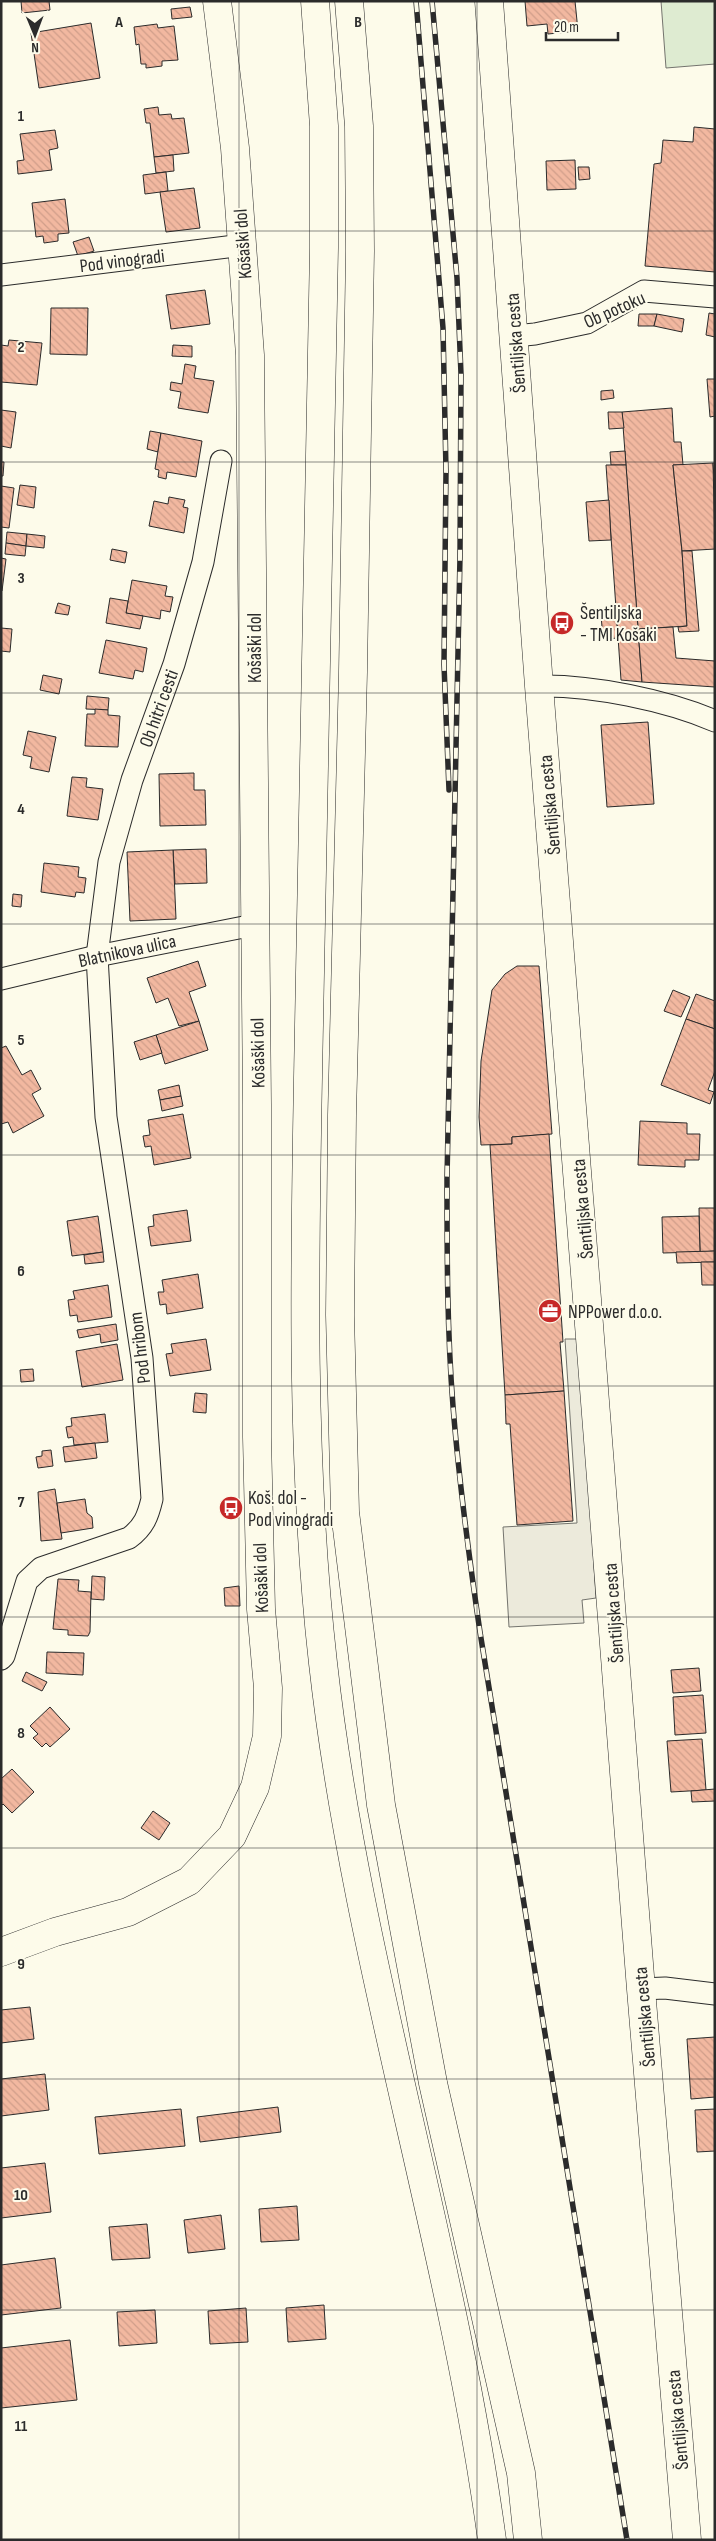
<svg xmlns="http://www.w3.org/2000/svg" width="716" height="2541" font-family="'Sofia Sans Condensed',sans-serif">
  <defs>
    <pattern id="building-back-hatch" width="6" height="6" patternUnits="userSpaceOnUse" patternTransform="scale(1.25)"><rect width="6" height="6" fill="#f2b8a0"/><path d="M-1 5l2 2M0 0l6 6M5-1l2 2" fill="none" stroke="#d09e8a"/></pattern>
  </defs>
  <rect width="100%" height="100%" fill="#fdfbea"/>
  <path fill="#deebd1" stroke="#74746e" d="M661,1H715V64L666,68Z"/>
  <path fill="#eceadb" stroke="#74746e" d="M565,1339H580L596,1598L582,1600L584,1623L509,1627L503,1527L577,1523Z"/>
  <g fill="url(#building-back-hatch)" stroke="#2b2b2b">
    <path d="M21,1H49L50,10L22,13Z"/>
    <path d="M525,1H575L578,31L548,34L547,24L527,26Z"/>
    <path d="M190,7L192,17L172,19L171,9Z"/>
    <path d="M91,23L100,78L39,88L31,33Z"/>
    <path d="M157,24L158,28L174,26L178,60L162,61V66L146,68V64H141L139,44L136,45L134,27Z"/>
    <path d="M158,107L159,115L171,114L172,119L184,118L189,153L154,157L150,123H146L144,109Z"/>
    <path d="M694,127L715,129V272L645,266L654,164L661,163L663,140L693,142Z"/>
    <path d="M55,130L58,148L49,150L52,170L18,174L17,161L24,160L20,134Z"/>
    <path d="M173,155L174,171L156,173L154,157Z"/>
    <path d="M575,160L576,189L547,190L546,161Z"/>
    <path d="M578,167H589L590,179L579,180Z"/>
    <path d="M166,172L168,191L145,194L143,175Z"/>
    <path d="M194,188L200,228L166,232L160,192Z"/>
    <path d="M65,199L69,233L58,234V241L44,243L43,236L36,237L32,203Z"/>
    <path d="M89,237L94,251L78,256L73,242Z"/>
    <path d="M205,290L210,324L171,329L166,295Z"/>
    <path d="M51,308H88L87,355L50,354Z"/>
    <path d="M709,313L715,314V337L706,335Z"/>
    <path d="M639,314H657L654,326H638Z"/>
    <path d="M657,314L684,319L682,332L654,326Z"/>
    <path d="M9,340L42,343L37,385L1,382V345L8,346Z"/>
    <path d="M173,345L192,346V357L172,356Z"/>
    <path d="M185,364L196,366L194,378L214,381L208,413L178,408L181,392L170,390L171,382L182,384Z"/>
    <path d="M707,379H715V416L710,417Z"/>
    <path d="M613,390L614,398L601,400V391Z"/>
    <path d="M672,408L674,442H681L683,465H673L682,551L687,626L638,629L622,412Z"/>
    <path d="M1,410L16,412L11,448L1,446Z"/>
    <path d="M608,412H622L624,428L609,429Z"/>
    <path d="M150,431L161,433L158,452L147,449Z"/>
    <path d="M161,433L202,441L196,477L167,472L166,479L158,477L159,470L155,469Z"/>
    <path d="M625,451L626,465H611L610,452Z"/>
    <path d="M1,462H4L3,476H1Z"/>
    <path d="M713,463L715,549L682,551L673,465Z"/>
    <path d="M713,463H715V493Z"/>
    <path d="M606,465H626L642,682L621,680Z"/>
    <path d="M20,485L36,487L34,508L17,505Z"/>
    <path d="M1,486L14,488L9,528L1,527Z"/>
    <path d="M169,497L185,500L183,507L188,508L184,533L149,526L154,501L168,504Z"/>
    <path d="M609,500L611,540L589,541L586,502Z"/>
    <path d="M7,532L27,534L26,546L6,543Z"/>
    <path d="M27,534L45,536L44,548L26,546Z"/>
    <path d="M6,543L26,546L25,556L5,554Z"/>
    <path d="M112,549L127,552L125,563L110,560Z"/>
    <path d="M682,551H692L699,631L679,632L678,627L687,626Z"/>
    <path d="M1,558L6,559L2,591H1Z"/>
    <path d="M132,580L167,586L165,596L173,597L170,612L161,610L160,619L126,613Z"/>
    <path d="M110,598L128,601L126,613L143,616L140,629L106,623Z"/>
    <path d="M58,603L70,606L68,615L55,613Z"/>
    <path d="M616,614L618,638L603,639L601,615Z"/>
    <path d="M673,627L676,658L715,661V687L642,682L638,629Z"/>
    <path d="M1,628L12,629L10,652L1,651Z"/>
    <path d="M106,640L147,648L143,672L135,670L133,679L99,673Z"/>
    <path d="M43,675L62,679L59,694L40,690Z"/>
    <path d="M87,696L109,698L108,710L86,709Z"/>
    <path d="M95,709L108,710V715L120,716L118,747L85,746L87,714H95Z"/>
    <path d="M648,722L654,804L607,807L601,725Z"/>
    <path d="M28,731L56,737L49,772L30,768L32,757L23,755Z"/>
    <path d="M194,773V790H205L206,825L160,826L159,774Z"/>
    <path d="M72,777L87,778L86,787L103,789L98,820L67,816Z"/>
    <path d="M206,849L207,883L175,884L173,850Z"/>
    <path d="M173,850L176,919L130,921L127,852Z"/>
    <path d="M44,863L79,867L78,877L86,878L84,893L76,892L75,897L41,892Z"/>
    <path d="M13,894L22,895L21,907L12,906Z"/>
    <path d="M198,961L206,986L189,992L199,1021L179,1026L168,998L156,1003L147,978Z"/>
    <path d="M517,966H539L552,1134L512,1137V1144L481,1145L479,1117L481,1061L492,990L505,974Z"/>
    <path d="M673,990L690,997L681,1017L664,1011Z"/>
    <path d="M696,994L715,1001V1029L686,1019Z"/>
    <path d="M686,1019L715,1029V1071L708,1090L714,1092L710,1104L661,1085Z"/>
    <path d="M199,1021L208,1050L165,1064L156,1035Z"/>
    <path d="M156,1035L162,1053L140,1060L134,1042Z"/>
    <path d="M6,1046L22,1075L31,1070L41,1089L32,1094L44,1116L13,1133L8,1122L1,1124V1048Z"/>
    <path d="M179,1085L181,1096L160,1100L158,1090Z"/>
    <path d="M181,1096L183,1106L162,1111L160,1100Z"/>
    <path d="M183,1114L191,1158L154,1165L151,1146L145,1147L143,1136L150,1135L148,1120Z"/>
    <path d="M640,1121L687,1123V1134H700L699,1160H685V1167L638,1165Z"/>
    <path d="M549,1134L563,1342H560L564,1391L505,1395L490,1145L512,1144V1137Z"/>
    <path d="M699,1208H715V1251L700,1252Z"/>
    <path d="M187,1210L191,1241L151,1246L148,1227L154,1226L153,1215Z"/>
    <path d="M98,1216L103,1252L72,1256L67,1221Z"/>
    <path d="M699,1216L700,1252L663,1253L662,1217Z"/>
    <path d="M715,1251V1262L677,1263L676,1252Z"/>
    <path d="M103,1252L104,1262L85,1264L84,1255Z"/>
    <path d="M701,1262H715V1285H702Z"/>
    <path d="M198,1274L203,1308L167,1314L166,1304L160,1305L158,1292H164L162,1280Z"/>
    <path d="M108,1285L112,1317L78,1322L77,1315L70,1316L68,1300L75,1299L73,1291Z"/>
    <path d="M116,1324L118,1340L101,1343L100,1334L79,1338L77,1330Z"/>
    <path d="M206,1339L211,1370L170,1376L166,1354L173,1353L171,1344Z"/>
    <path d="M117,1344L123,1380L82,1387L76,1351Z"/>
    <path d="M33,1369L34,1381L21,1382L20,1370Z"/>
    <path d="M564,1391L573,1521L517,1525L510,1424H506L505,1395Z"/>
    <path d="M195,1393L207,1394L206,1413L193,1412Z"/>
    <path d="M105,1414L108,1442L74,1445L73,1437L68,1438L66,1427L72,1426L71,1418Z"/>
    <path d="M95,1443L97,1458L65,1462L63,1447Z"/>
    <path d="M51,1450L53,1466L38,1468L36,1457L42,1456V1451Z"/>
    <path d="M55,1489L62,1539L41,1541L38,1492Z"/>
    <path d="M85,1499L87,1513L92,1517L93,1528L61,1533L57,1503Z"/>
    <path d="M92,1576L105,1577L104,1600L91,1599Z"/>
    <path d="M58,1579L79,1580L78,1591L91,1592L90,1632L88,1636L68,1635V1630L53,1629Z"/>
    <path d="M239,1586L240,1606H225L224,1588Z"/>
    <path d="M47,1652L84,1653L83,1675L46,1673Z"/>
    <path d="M699,1668L701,1691L673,1693L671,1670Z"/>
    <path d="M26,1672L47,1682L42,1691L22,1681Z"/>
    <path d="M703,1695L706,1733L675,1735L673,1697Z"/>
    <path d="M50,1707L70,1729L50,1747L46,1743L42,1747L33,1738L38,1734L30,1726Z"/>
    <path d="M702,1739L706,1790L671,1792L667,1741Z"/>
    <path d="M12,1769L34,1792L12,1813L3,1804L1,1806V1779Z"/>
    <path d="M715,1789V1801L692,1802L691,1791Z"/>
    <path d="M153,1811L170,1823L159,1840L141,1828Z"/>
    <path d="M30,2007L34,2039L1,2043V2010Z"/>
    <path d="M715,2037V2097L691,2099L687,2039Z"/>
    <path d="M45,2074L49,2110L1,2116V2079Z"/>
    <path d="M278,2107L281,2132L200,2142L197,2117Z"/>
    <path d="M181,2109L185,2146L99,2154L95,2117Z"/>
    <path d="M715,2109V2151L697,2152L695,2110Z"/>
    <path d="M45,2163L51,2212L1,2218V2168Z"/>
    <path d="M297,2206L299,2240L261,2242L259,2209Z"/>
    <path d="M221,2215L225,2249L188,2253L184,2220Z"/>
    <path d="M147,2224L150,2258L112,2260L109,2227Z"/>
    <path d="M55,2258L61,2308L1,2315V2265Z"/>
    <path d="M324,2305L326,2339L288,2342L286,2308Z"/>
    <path d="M246,2308L248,2342L210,2344L208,2311Z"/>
    <path d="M155,2310L157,2343L119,2346L117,2312Z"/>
    <path d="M70,2340L77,2400L1,2408V2348Z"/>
  </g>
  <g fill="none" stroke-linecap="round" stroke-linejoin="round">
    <g stroke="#2b2b2b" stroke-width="23">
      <g id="street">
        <path d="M1,275L243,245"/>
        <path d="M514,336L535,334L587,323L644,291L715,297"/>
        <path d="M539,686C592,685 666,700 715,721"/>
        <path d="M1,979L97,956L254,925"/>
        <path d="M1,1659L4,1656L27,1581L41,1568L129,1538C144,1527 148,1516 152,1499L142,1358L106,1117L97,956L109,862L132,780L174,664L203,562L221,461"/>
        <path d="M641,1989L665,1988L715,1994"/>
      </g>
    </g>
    <g stroke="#2b2b2b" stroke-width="29">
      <g id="secondary">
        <path d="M489,1L539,686L641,1989L687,2540"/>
        <path d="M1,1952L55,1932L128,1912L189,1881L232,1836L255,1787L267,1736L268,1688L261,1609L257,1437V1104L250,355L235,148L217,1"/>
      </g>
    </g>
    <g stroke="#2b2b2b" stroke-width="29">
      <g id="highway">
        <path d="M315,1L324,126V248C318,507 313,766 309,1025C305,1238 299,1451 323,1663C356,1959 452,2245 492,2540"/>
        <path d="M349,1L359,126L360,251L353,672L342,1115L340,1315L345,1512L381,1805L433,2083L521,2473L528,2540"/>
      </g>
    </g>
    <use href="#street" stroke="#fdfbea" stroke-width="21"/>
    <use href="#secondary" stroke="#fdfbea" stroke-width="28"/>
    <use href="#highway" stroke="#fdfbea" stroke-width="28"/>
    <g stroke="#2b2b2b" stroke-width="5.5">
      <g id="rail">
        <path d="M416,1L443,328L446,471L444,665L449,790"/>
        <path d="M432,1L457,278L461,374L460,557L447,1178C447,1254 447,1330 453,1406C459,1482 469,1557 480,1632L627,2540"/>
      </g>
    </g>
    <use href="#rail" stroke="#fdfbea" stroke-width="4" stroke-dasharray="11" stroke-linecap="butt"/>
  </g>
  <path fill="none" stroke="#2b2b2b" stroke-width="1" stroke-opacity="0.55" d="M239,1V2540M477,1V2540M1,231H715M1,462H715M1,693H715M1,924H715M1,1155H715M1,1386H715M1,1617H715M1,1848H715M1,2079H715M1,2310H715"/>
  <defs>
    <g id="bus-disc" transform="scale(1.25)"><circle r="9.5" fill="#c62828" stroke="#fdfbea"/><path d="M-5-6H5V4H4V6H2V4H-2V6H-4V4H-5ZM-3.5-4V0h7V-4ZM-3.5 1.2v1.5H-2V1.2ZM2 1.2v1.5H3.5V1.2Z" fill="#fff"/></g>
    <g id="office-disc" transform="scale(1.25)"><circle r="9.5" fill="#c62828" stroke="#fdfbea"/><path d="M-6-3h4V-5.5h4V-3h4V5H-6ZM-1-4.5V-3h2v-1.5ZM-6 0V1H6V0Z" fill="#fff"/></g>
  </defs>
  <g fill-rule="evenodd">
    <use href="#bus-disc" x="562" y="623"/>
    <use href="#office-disc" x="550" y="1311"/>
    <use href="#bus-disc" x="231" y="1508"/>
  </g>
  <g text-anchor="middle" stroke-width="4" stroke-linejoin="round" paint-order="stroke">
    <g font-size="19" fill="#2b2b2b" stroke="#fdfbea">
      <text transform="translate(242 244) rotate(-94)" y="7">Košaški dol</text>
      <text transform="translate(122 260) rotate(-7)" y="7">Pod vinogradi</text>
      <text transform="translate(614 309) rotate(-24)" y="7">Ob potoku</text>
      <text transform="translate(515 343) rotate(-94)" y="7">Šentiljska cesta</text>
      <text transform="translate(254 648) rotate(-90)" y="7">Košaški dol</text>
      <text transform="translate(158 708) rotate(-70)" y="7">Ob hitri cesti</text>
      <text transform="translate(549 805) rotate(-95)" y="7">Šentiljska cesta</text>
      <text transform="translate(127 950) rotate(-12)" y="7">Blatnikova ulica</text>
      <text transform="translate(257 1053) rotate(-91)" y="7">Košaški dol</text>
      <text transform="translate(582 1209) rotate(-95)" y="7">Šentiljska cesta</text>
      <text transform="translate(139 1348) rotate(-97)" y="7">Pod hribom</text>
      <text transform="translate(260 1578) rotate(-92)" y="7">Košaški dol</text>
      <text transform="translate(613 1613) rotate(-94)" y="7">Šentiljska cesta</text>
      <text transform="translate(644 2017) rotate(-95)" y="7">Šentiljska cesta</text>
      <text transform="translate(677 2420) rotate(-95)" y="7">Šentiljska cesta</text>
    </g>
    <g font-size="19" fill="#2b2b2b" stroke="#fdfbea" text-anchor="start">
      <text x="580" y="619">Šentiljska<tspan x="580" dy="22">- TMI Košaki</tspan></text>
      <text x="568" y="1318">NPPower d.o.o.</text>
      <text x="248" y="1504">Koš. dol -<tspan x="248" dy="22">Pod vinogradi</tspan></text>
    </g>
  </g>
  <g font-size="16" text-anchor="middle" font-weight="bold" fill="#2b2b2b" stroke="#fdfbea" stroke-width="4" stroke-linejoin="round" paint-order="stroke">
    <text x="119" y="27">A</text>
    <text x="358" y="27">B</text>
    <text x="21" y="121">1</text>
    <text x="21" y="352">2</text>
    <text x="21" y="583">3</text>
    <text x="21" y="814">4</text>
    <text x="21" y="1045">5</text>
    <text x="21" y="1276">6</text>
    <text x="21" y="1507">7</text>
    <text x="21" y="1738">8</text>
    <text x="21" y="1969">9</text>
    <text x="21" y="2200">10</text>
    <text x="21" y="2431">11</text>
  </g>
  <rect width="716" height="2541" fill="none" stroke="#2b2b2b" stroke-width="5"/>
  <g transform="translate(35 35) rotate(179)" stroke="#fdfbea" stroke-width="4" paint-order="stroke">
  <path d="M0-4L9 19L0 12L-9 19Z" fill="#2b2b2b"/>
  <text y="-8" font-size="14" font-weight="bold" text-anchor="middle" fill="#2b2b2b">N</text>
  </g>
  <path d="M546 32v8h72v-8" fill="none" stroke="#2b2b2b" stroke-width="2.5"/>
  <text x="554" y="32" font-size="15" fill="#2b2b2b" stroke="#fdfbea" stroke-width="4" paint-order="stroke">20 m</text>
</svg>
